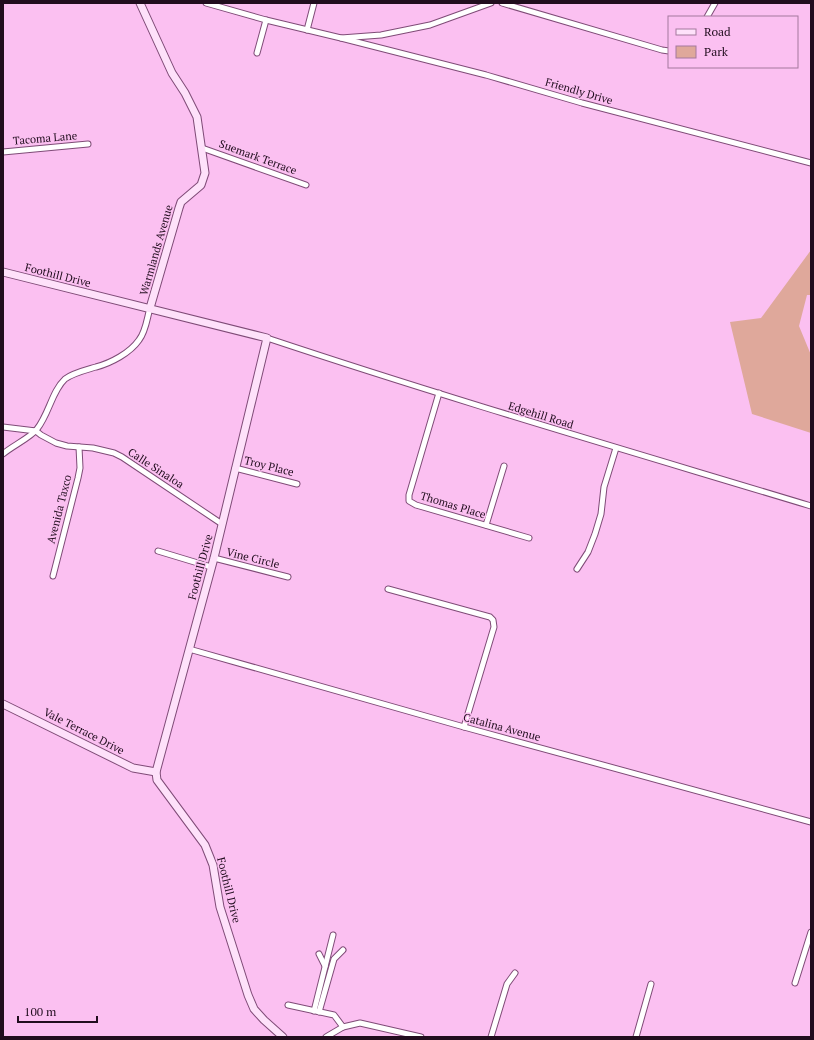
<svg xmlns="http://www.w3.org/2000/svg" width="814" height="1040" font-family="'PT Serif',serif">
  <rect width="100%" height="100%" fill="#fbc0f1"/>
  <path fill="#dfa89b" d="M811,250V295H807L799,326L811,355V433L752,414L730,322L761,318Z"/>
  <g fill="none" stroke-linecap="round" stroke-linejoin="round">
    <g stroke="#7f4b77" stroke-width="7">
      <g id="street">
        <path d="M206,3L266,20L341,38L381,35L430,25L491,3"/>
        <path d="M502,3L662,50L669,51"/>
        <path d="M707,17L715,3"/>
        <path d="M307,30L314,3"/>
        <path d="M341,38L486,75L582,103L811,163"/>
        <path d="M257,53L266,20"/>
        <path d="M202,148L306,185"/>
        <path d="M3,152L88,144"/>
        <path d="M267,338C447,398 629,451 811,506"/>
        <path d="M439,393L409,495V501L416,505L529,538"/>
        <path d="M3,427L36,431L41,435L56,443L67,446L93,448L114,453L122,457L222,524"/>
        <path d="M3,454C12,446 30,438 37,429C49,414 52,391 65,379C73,373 86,370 96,367C111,363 130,353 139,340C146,331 147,318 150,308"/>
        <path d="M235,468L297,484"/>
        <path d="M486,525L504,466"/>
        <path d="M158,551L211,567"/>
        <path d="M214,558L288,577"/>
        <path d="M577,569L588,552L595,534L601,514L604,487L616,448"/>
        <path d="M53,576L78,478L80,468L79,447"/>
        <path d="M388,589L490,617L493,620L494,627L464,727"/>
        <path d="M189,649L464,727L811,822"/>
        <path d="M319,954L325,966"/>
        <path d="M795,983L811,932"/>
        <path d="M288,1005L334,1015L343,1027"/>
        <path d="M314,1011L333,935"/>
        <path d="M319,1012L334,959L343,950"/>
        <path d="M326,1037L343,1027L360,1023L421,1037"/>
        <path d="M491,1037L507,984L515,973"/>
        <path d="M636,1037L651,984"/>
      </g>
    </g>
    <g stroke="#7f4b77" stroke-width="9">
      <g id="secondary">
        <path d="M140,3L172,73L185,93L197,117L205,173L201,185L181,202L179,208L150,308"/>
        <path d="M3,272L267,338L214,558L156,772L157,780L205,845L213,865L220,907L248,995L254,1009L264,1020L283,1037"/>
        <path d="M3,704L133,768L156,772"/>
      </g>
    </g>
    <use href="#street" stroke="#fff" stroke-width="5"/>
    <use href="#secondary" stroke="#fee1fa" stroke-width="7"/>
  </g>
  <g text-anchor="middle" stroke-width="3" stroke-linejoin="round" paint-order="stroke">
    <g font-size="11" fill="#210d1e" stroke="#fbc0f1">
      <text transform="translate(579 91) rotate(16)" y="4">Friendly Drive</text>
      <text transform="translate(45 138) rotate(-5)" y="4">Tacoma Lane</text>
      <text transform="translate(258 157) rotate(20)" y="4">Suemark Terrace</text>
      <text transform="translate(156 250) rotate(-74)" y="4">Warmlands Avenue</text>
      <text transform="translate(58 275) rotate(14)" y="4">Foothill Drive</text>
      <text transform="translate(541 415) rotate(17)" y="4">Edgehill Road</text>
      <text transform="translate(269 466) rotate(14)" y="4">Troy Place</text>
      <text transform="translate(156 468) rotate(33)" y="4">Calle Sinaloa</text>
      <text transform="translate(453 505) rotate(17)" y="4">Thomas Place</text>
      <text transform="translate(59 509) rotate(-76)" y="4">Avenida Taxco</text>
      <text transform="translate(253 558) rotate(14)" y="4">Vine Circle</text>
      <text transform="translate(200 567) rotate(-75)" y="4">Foothill Drive</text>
      <text transform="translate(502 727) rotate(15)" y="4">Catalina Avenue</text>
      <text transform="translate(84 731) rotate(27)" y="4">Vale Terrace Drive</text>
      <text transform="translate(229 890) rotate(76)" y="4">Foothill Drive</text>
    </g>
  </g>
  <rect width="814" height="1040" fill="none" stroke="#210d1e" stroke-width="8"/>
  <rect x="668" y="16" width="130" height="52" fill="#fbc0f1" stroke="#a4789d"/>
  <rect x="676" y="29" width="20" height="6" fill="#fee1fa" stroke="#a4789d"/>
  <text x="704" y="36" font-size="12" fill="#210d1e">Road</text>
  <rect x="676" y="46" width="20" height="12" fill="#dfa89b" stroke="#a4789d"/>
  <text x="704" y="56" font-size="12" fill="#210d1e">Park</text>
  <path d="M18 1016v6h79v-6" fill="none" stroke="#210d1e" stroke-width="2"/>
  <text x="24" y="1016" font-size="12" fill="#210d1e" stroke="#fbc0f1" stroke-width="3" paint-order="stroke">100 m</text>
</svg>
